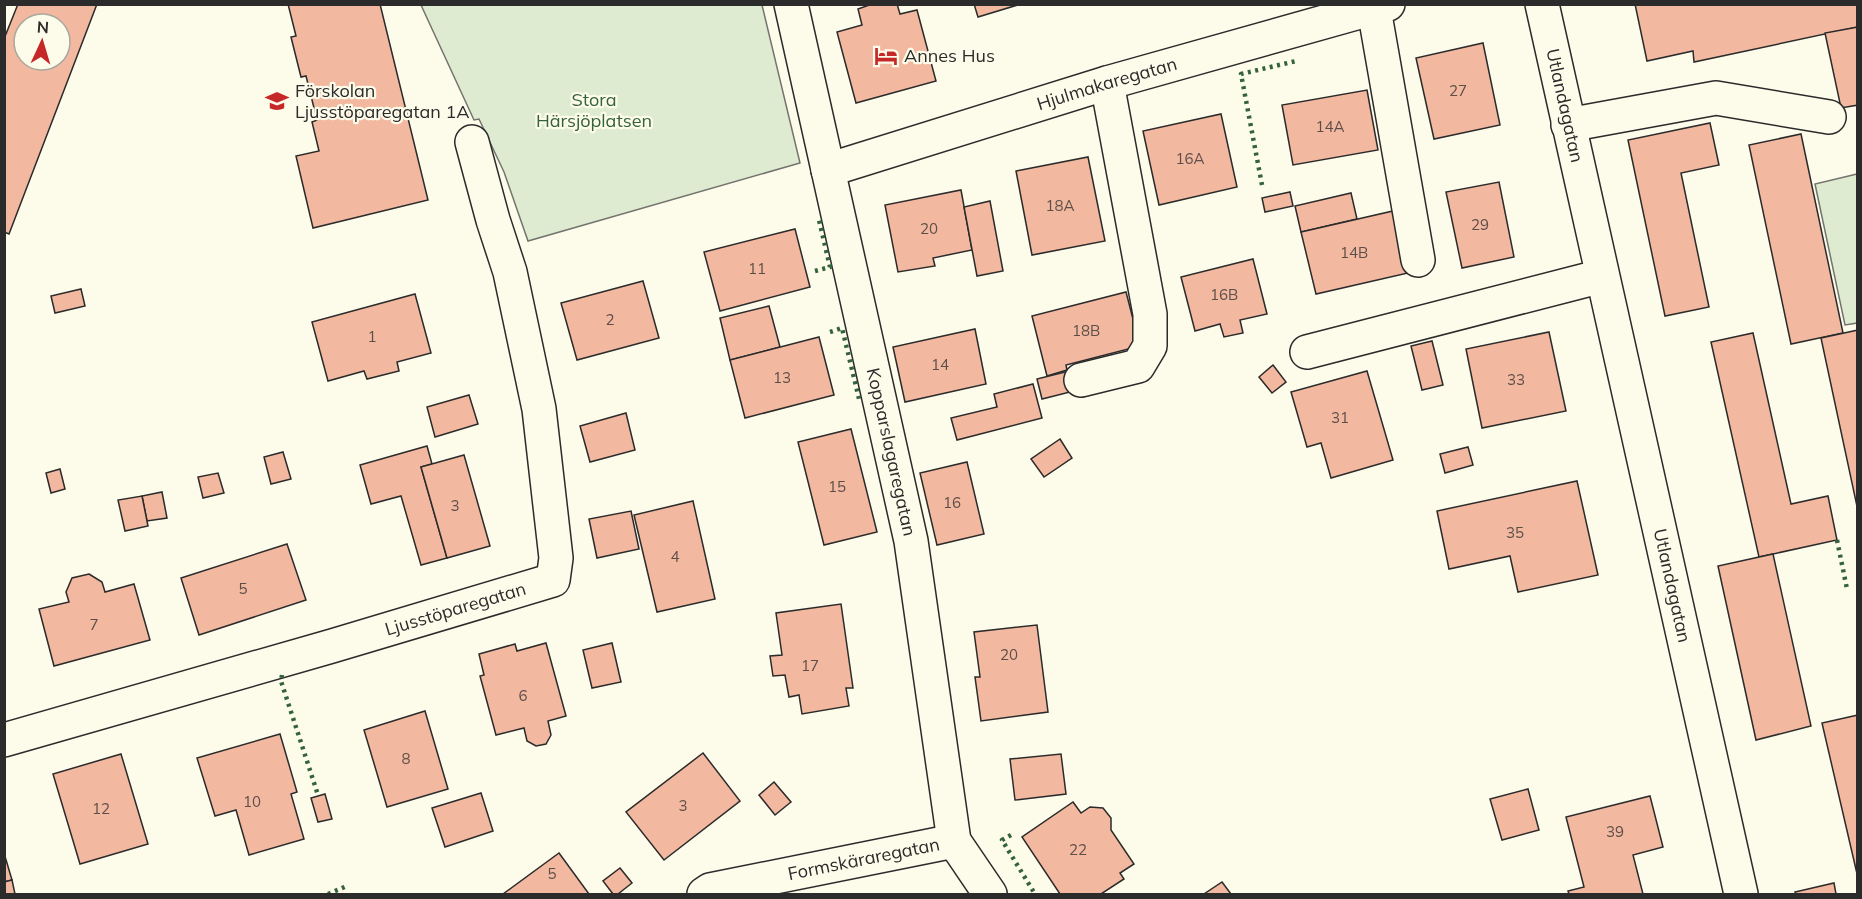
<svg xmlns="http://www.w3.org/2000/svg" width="1862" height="899" font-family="Mulish,sans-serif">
  <rect width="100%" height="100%" fill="#fdfbea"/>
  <g fill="#deebd1" stroke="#74746e" stroke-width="1.5">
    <path d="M421,5H762L800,163L528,241L504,172L479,119L474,120Z"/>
    <path d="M1857,174V323L1845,325L1815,184Z"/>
  </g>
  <g fill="#f2b8a0" stroke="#2b2b2b" stroke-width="1.5" fill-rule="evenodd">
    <path d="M18,4H97L9,234L4,232V39ZM24,24H60V60H24Z"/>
    <path d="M288,4H380L428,200L313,228L296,156L319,151L312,122L317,120L306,76L301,77L291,37L296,36Z"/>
    <path d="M872,4H897L900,14L917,10L936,81L856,103L837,32L862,25L858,9Z"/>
    <path d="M974,4H1021L978,17Z"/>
    <path d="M1635,4H1858V27L1694,62L1693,51L1647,61Z"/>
    <path d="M1858,27V105L1841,108L1825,33Z"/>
    <path d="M1483,43L1500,125L1434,139L1416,58Z"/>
    <path d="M1367,90L1378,150L1293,165L1282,105Z"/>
    <path d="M1221,114L1237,187L1159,205L1143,131Z"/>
    <path d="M1710,123L1719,165L1681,173L1709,307L1665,316L1628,140Z"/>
    <path d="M1801,134L1843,333L1791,344L1749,145Z"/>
    <path d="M1088,157L1105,241L1032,255L1016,171Z"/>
    <path d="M1499,182L1514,257L1462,268L1446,192Z"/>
    <path d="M961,190L972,250L933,258L935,266L898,272L885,205Z"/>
    <path d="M1290,192L1293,206L1265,212L1262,198Z"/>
    <path d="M1351,193L1357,219L1301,232L1295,206Z"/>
    <path d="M990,201L1003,271L977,276L964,207Z"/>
    <path d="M1393,211L1408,273L1316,294L1301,232Z"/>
    <path d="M795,229L810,287L720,311L704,252Z"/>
    <path d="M1253,259L1267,314L1240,320L1243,333L1224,337L1220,324L1195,331L1181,277Z"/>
    <path d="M643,281L659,338L577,360L561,303Z"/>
    <path d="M81,289L85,306L55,313L51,296Z"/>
    <path d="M1126,292L1140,346L1066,365L1067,370L1047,376L1032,316Z"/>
    <path d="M415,294L431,353L397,362L399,371L367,379L364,371L328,381L312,322Z"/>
    <path d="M769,306L780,347L730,360L720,318Z"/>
    <path d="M975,329L986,384L905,402L893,347Z"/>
    <path d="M1858,330V511L1821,338Z"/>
    <path d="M1549,332L1566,411L1482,428L1466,349Z"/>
    <path d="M1753,333L1791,504L1828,496L1837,540L1759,557L1711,342Z"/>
    <path d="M819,337L834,395L745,418L730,360Z"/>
    <path d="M1432,341L1443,385L1422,390L1411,346Z"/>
    <path d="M1273,365L1286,382L1272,393L1259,377Z"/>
    <path d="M1069,371L1074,391L1042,399L1037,379Z"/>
    <path d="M1367,371L1393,460L1331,478L1321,443L1307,447L1291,392Z"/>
    <path d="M1033,384L1042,418L957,440L951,418L997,407L994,394Z"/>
    <path d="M469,395L478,424L435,437L427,407Z"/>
    <path d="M626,413L635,450L590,462L580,426Z"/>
    <path d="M851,429L877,532L824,545L798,442Z"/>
    <path d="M1060,439L1072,458L1044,477L1031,459Z"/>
    <path d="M427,446L432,464L421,467L447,558L421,565L401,496L371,504L360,465Z"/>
    <path d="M1468,447L1473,465L1445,473L1440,454Z"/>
    <path d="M283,452L291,479L271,484L264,457Z"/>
    <path d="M464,455L490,546L447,558L421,467Z"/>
    <path d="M967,462L984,534L937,545L920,473Z"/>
    <path d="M60,469L65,489L51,493L46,473Z"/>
    <path d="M218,473L224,493L203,498L198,477Z"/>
    <path d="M1577,481L1598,575L1518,592L1510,556L1449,569L1437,511Z"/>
    <path d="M162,492L167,518L147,521L142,496Z"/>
    <path d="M142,496L148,526L125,531L118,500Z"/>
    <path d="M693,501L715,599L657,612L634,515Z"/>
    <path d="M631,511L639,549L597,558L589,519Z"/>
    <path d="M287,544L306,600L199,635L181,578Z"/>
    <path d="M1773,554L1811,726L1756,740L1718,566Z"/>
    <path d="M89,574L102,582L105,592L134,584L150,640L54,666L39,609L69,602L66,592L72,578Z"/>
    <path d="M841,604L853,688H846L849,706L802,714L799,695L789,697L785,675L773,676L770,656L782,655L776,613Z"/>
    <path d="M1037,625L1048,712L981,721L975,677H980L974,632Z"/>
    <path d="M546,643L566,716L548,721L551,735L546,744L536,746L527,741L524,728L496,735L480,676L484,675L479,654L515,644L517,651Z"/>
    <path d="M612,643L621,682L592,688L583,650Z"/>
    <path d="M425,711L448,789L387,807L364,730Z"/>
    <path d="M1858,715V878L1822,723Z"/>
    <path d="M280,734L297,792L291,794L304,839L249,855L236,810L215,816L197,758Z"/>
    <path d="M703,753L740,801L664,860L626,812Z"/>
    <path d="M121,754L148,844L80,864L53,774Z"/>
    <path d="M1061,754L1066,794L1015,800L1010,759Z"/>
    <path d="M774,782L791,802L775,815L759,795Z"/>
    <path d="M1528,789L1539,830L1502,840L1490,799Z"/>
    <path d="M481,793L493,831L445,847L432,808Z"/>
    <path d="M325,794L332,819L318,822L311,798Z"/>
    <path d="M1650,796L1663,847L1633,855L1643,894H1569L1568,891L1584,887L1566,817Z"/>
    <path d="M1073,802L1081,813L1090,807L1103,808L1111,818V830L1134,864L1120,873L1124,879L1101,894H1060L1022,837Z"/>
    <path d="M4,853L12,880L4,882Z"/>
    <path d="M559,853L589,894H503Z"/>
    <path d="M620,868L632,883L618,894H613L603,881Z"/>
    <path d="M12,880L15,894H4V882Z"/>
    <path d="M1222,882L1231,894H1204Z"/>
    <path d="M1834,883L1836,894H1796L1795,892Z"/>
  </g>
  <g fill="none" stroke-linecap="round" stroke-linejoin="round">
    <g stroke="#2b2b2b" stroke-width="36">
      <g id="minor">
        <path id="s1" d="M791,4L911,541L954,841L990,894"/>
        <path id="s2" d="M1542,4L1741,894"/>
        <path d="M1374,9L1418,260"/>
        <path d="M1568,125L1716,98L1829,117"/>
        <path id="s3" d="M828,170L1107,83L1388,4"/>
        <path d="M1307,352L1602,276"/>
        <path d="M1081,380L1138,366L1150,346V314L1107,83"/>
        <path id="s4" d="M4,740L332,646L553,580L556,558L539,409L510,272L493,220L472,142"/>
        <path id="s5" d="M704,894L710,890L954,841"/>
      </g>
    </g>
    <use href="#minor" stroke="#fdfbea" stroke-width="33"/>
    <g stroke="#34623c" stroke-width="4.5" stroke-dasharray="3 4.5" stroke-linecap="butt">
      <path d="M1262,185L1241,74L1296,61"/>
      <path d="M815,271L830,267L819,220"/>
      <path d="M830,332L842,328L860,403"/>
      <path d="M1837,540L1847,589"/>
      <path d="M282,675L281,681L318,795"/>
      <path d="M1011,835L1002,840L1035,894"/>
      <path d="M328,894L347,886"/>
    </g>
  </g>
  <defs>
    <g id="hotel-bare" transform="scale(1.8)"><path d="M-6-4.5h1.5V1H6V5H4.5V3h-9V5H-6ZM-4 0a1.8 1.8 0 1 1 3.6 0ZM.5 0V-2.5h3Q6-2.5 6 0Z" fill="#c62828" stroke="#fdfbea" stroke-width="2.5" paint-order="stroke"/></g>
    <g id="school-bare" transform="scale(1.8)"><path d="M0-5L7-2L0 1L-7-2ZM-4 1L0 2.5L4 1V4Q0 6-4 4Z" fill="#c62828" stroke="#fdfbea" stroke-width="2.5" paint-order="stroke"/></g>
  </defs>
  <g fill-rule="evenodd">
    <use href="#hotel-bare" x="886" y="56"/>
    <use href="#school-bare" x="277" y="101"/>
  </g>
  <g text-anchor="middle" stroke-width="4.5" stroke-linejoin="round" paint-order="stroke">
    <g font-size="15" fill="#5d4e48">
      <text x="1458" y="96">27</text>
      <text x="1330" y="132">14A</text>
      <text x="1190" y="164">16A</text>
      <text x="1060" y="211">18A</text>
      <text x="1480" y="230">29</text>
      <text x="929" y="234">20</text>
      <text x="1354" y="258">14B</text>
      <text x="757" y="274">11</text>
      <text x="1224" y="300">16B</text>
      <text x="610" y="325">2</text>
      <text x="1086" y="336">18B</text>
      <text x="372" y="342">1</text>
      <text x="940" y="370">14</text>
      <text x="782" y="383">13</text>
      <text x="1516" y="385">33</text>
      <text x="1340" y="423">31</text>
      <text x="837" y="492">15</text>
      <text x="952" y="508">16</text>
      <text x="455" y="511">3</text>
      <text x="1515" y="538">35</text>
      <text x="675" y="562">4</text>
      <text x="243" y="594">5</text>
      <text x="94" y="630">7</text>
      <text x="1009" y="660">20</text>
      <text x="810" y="671">17</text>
      <text x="523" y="701">6</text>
      <text x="406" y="764">8</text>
      <text x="252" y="807">10</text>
      <text x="683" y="811">3</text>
      <text x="101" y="814">12</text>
      <text x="1615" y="837">39</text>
      <text x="1078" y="855">22</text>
      <text x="552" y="879">5</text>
    </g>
    <g font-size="18" fill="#2b2b2b" stroke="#fdfbea" text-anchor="start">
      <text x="904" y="62">Annes Hus</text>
      <text x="295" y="97">Förskolan<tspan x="295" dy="21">Ljusstöparegatan 1A</tspan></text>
    </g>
    <g font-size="18" fill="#2b2b2b" stroke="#fdfbea">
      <text dy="6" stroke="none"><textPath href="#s3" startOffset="292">Hjulmakaregatan</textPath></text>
      <text dy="6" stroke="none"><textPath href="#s2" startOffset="104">Utlandagatan</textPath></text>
      <text dy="6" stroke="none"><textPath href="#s1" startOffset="459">Kopparslagaregatan</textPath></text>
      <text dy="6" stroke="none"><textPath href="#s2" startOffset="596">Utlandagatan</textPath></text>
      <text dy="6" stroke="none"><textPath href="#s4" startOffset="470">Ljusstöparegatan</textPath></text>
      <text dy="6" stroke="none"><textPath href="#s5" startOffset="164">Formskäraregatan</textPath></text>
    </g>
    <g font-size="18" fill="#34623c" stroke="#fdfbea">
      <text x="594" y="106">Stora<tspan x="594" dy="21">Härsjöplatsen</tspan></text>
    </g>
  </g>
  <rect width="1862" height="899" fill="none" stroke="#2b2b2b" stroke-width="12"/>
  <g transform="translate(42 42) rotate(4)"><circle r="28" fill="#fdfbea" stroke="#a9a89e" stroke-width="1.5"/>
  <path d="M0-4.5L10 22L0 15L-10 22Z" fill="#c62828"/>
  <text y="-9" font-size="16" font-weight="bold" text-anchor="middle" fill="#2b2b2b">N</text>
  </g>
</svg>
